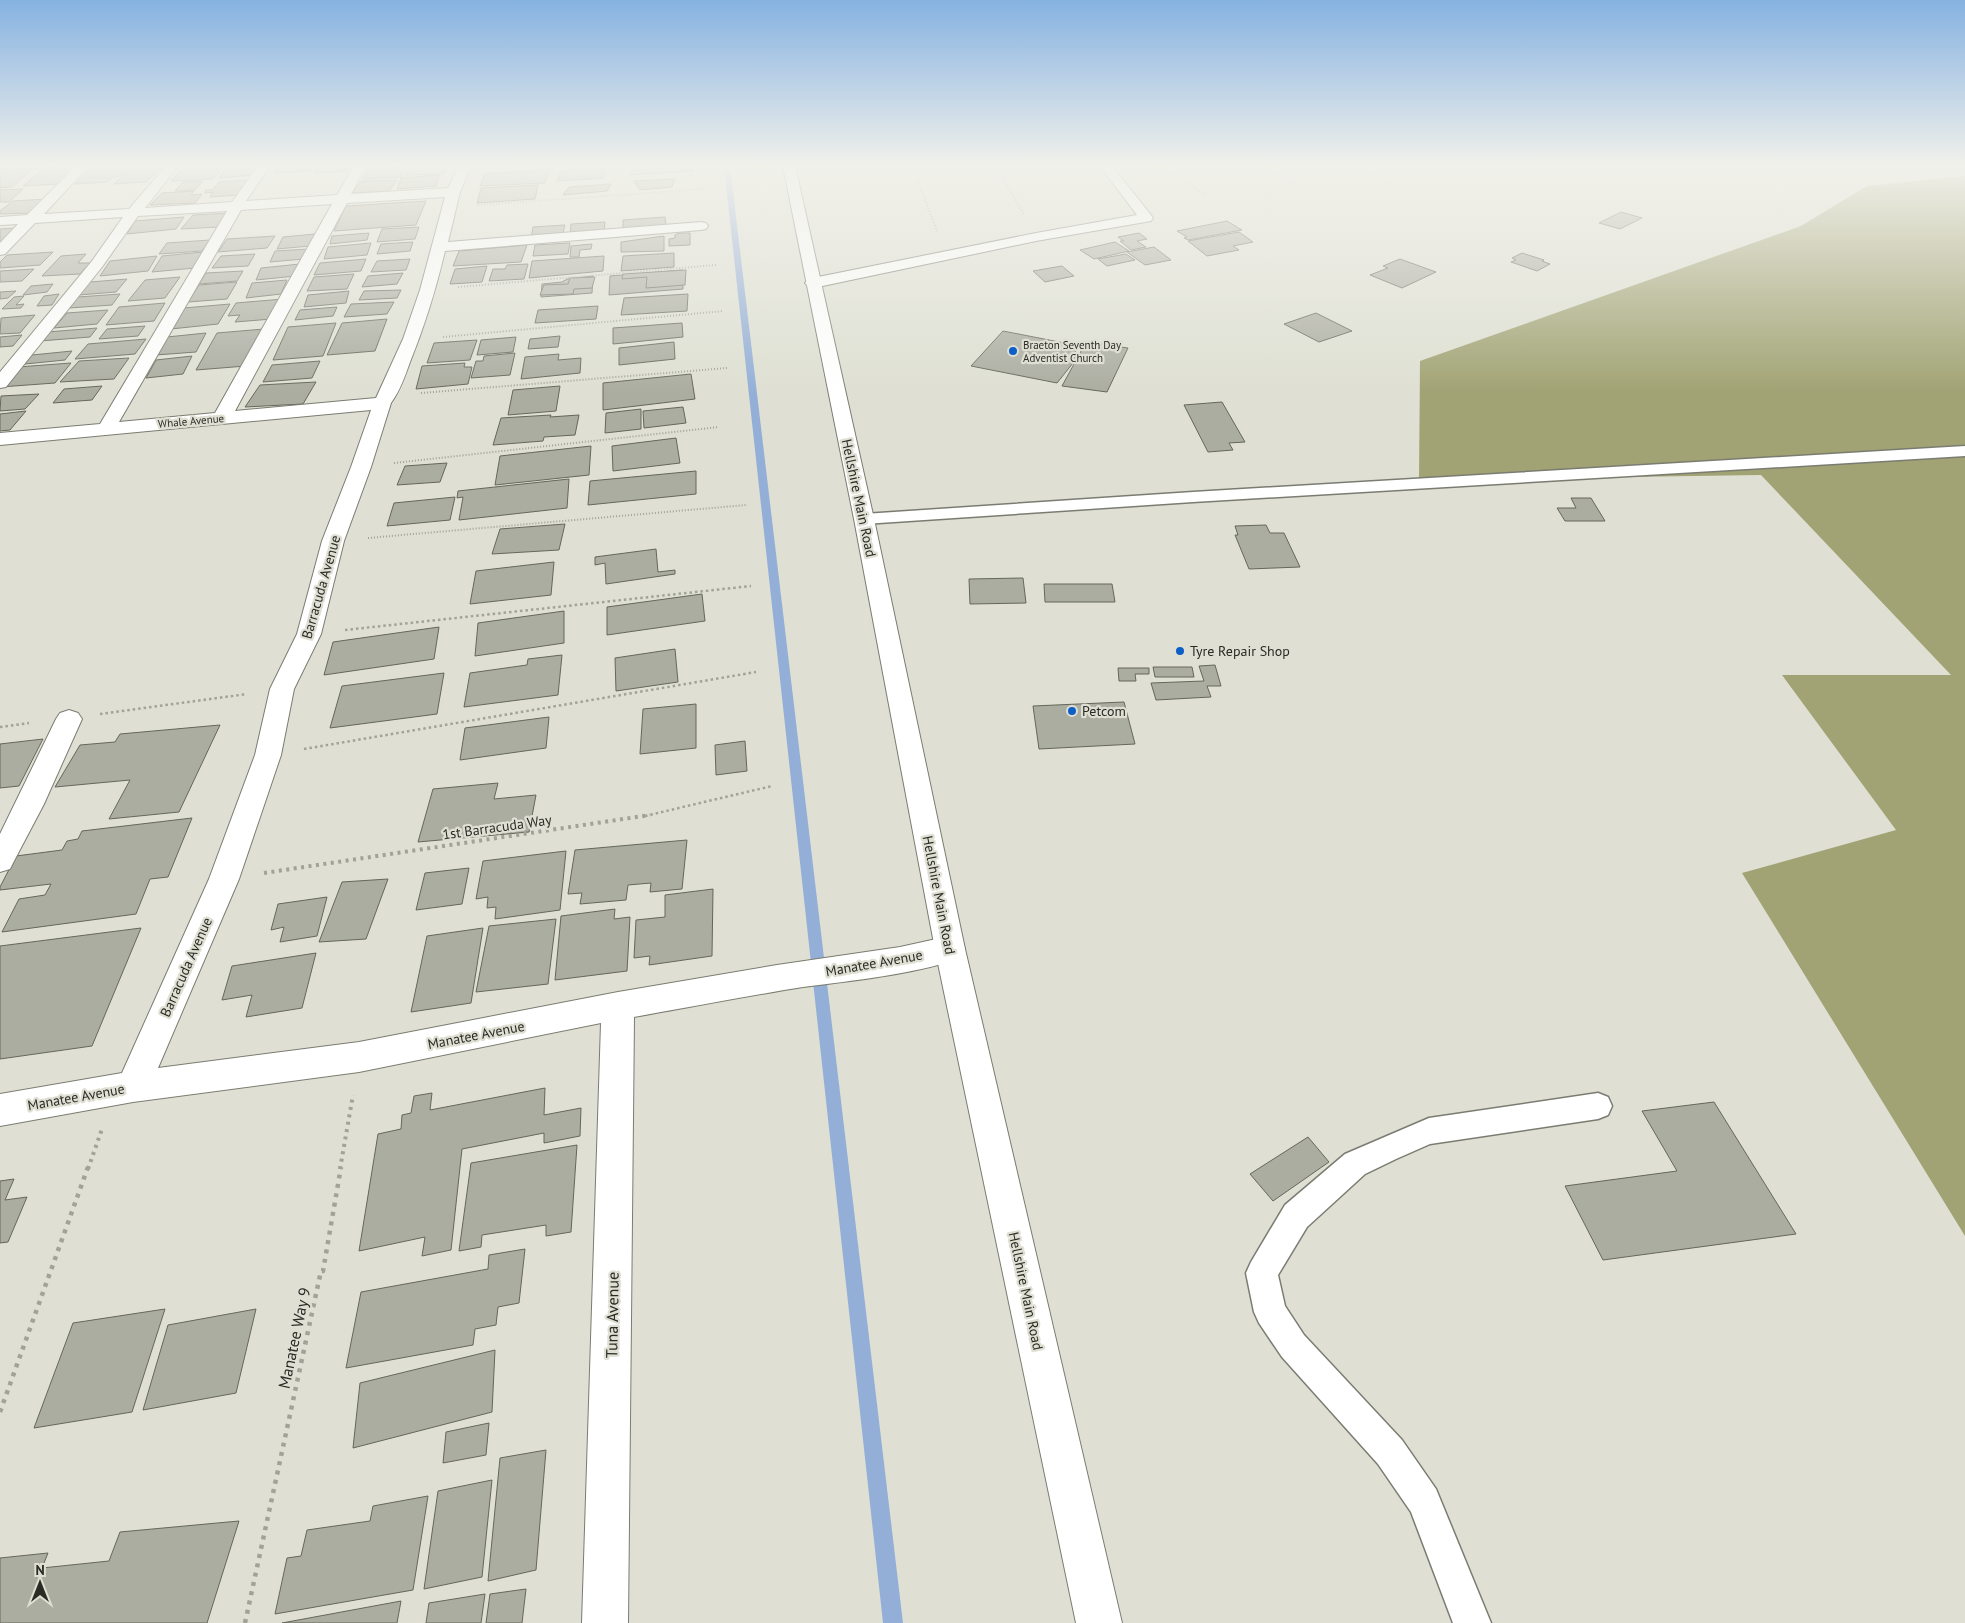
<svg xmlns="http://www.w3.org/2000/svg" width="1965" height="1623" font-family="'PT Sans',sans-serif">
  <rect width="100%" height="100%" fill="#dfe0d3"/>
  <path fill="#a1a374" d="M1965,176V1236L1742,873L1896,830L1782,675H1951L1761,475L1419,480L1420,361L1801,226L1867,186Z"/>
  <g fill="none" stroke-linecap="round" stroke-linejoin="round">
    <path fill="#94afd7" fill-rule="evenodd" d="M724,166H730L903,1623H883Z"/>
  </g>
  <g fill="#acada1" stroke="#66675c">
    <path d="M0,166H41L38,168L0,169Z"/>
    <path d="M79,166L59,184L23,186L44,168Z"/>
    <path d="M93,166H131L121,176L113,177L107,182L75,184Z"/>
    <path d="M134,166H163L146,182L114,184Z"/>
    <path d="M193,166H210L208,167H223L213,179L171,181L181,170L189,169Z"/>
    <path d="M227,166H259L253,175L219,178Z"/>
    <path d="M279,166H313L310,171L273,173Z"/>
    <path d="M318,166H351L348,171L314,173Z"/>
    <path d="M412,166H448L443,174L405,175Z"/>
    <path d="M649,166H690L693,171L630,175L634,167Z"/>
    <path d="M405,167L401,177L363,179L368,170Z"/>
    <path d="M604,168V178L557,181L561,171Z"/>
    <path d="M33,169L12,187L0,188V171Z"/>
    <path d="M549,170L545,183L480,186L485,174Z"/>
    <path d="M439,175L436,186L397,189L401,178Z"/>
    <path d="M675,179L672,187L640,190L634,181Z"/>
    <path d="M250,180L239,195L210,197L213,192L205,193L206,190H212L219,182Z"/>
    <path d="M397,180L389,191L352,193L361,181Z"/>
    <path d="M203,181L195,190L175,191L183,182Z"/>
    <path d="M611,184L607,191L563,195L569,187Z"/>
    <path d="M538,185L535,199L477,203L481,188Z"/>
    <path d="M23,189L9,202H0V190Z"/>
    <path d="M194,191L191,195L202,194L195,203L150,205L162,193Z"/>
    <path d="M47,199L30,213L0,214V211L13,201Z"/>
    <path d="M426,201L416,225L334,231L346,206Z"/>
    <path d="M1621,212L1642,218L1620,229L1599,223Z"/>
    <path d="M231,213L220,227L181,229L193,215Z"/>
    <path d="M184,217L176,229L127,234L135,221Z"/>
    <path d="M665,217L666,225L623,229V220Z"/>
    <path d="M1227,221L1242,230L1188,240L1184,238L1187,237L1177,231Z"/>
    <path d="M605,222L604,233L570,236L571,224Z"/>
    <path d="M565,225L562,236L531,238L533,227Z"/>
    <path d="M419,227L415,239L377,242L382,229Z"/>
    <path d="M16,228L0,242V229Z"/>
    <path d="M1239,232L1253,242L1233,246L1239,250L1207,256L1188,241Z"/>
    <path d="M369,233L367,240L330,244L332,236Z"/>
    <path d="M679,233H690V245L669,246V239L675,238V235Z"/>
    <path d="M1139,233L1147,239L1137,241L1146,247L1131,250L1120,241H1124L1118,237Z"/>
    <path d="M315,234L310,246L277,249L283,237Z"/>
    <path d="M275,236L267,248L218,252L227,239Z"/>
    <path d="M664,236V251L621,252V242Z"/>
    <path d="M210,240L202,251L159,254L167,243Z"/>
    <path d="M413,242L410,251L377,254L381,244Z"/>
    <path d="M1115,242L1129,251L1094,259L1080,250Z"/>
    <path d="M371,243L367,255L324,259L328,247Z"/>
    <path d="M570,243L568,254L533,256L535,245Z"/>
    <path d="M592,244L591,249L580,250L579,257H570L571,246Z"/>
    <path d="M527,245L521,262L453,266L459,251Z"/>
    <path d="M1154,247L1171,260L1145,265L1127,252Z"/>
    <path d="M309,249L304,259L270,262L275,251Z"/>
    <path d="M53,252L40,265L0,268V262L7,255Z"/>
    <path d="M203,252L195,268L152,272L162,256Z"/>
    <path d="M674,253V267L621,271L623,256Z"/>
    <path d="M1522,253L1544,260L1542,261L1550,264L1537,271L1511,262L1516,260L1512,258Z"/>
    <path d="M86,254L78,263H90L80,274L42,276L61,256Z"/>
    <path d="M255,254L248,266L212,268L221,256Z"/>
    <path d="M1126,254L1135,260L1107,266L1098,259Z"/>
    <path d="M157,256L148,271L100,276L110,261Z"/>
    <path d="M604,256L603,271L529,278L532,261Z"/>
    <path d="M366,259L361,271L314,275L320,263Z"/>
    <path d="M410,259L406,270L371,272L377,261Z"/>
    <path d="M1400,259L1436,272L1402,288L1370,275L1388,268L1383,266Z"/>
    <path d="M300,264L296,276L256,280L261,268Z"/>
    <path d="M528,264L524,279L489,281L493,269H505L507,265Z"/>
    <path d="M487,266L482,282L450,284L455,269Z"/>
    <path d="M1062,266L1074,276L1045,282L1033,271Z"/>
    <path d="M34,269L22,281L0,282V271Z"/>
    <path d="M682,270L683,289L609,295L610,276Z"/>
    <path d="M686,270L685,285L646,288L647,277L622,279L623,274Z"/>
    <path d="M243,271L237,281L199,284L206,273Z"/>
    <path d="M403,273L397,284L362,287L368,276Z"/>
    <path d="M354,274L347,289L307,291L314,277Z"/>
    <path d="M593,276L592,293L541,297L542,284L562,282L567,279Z"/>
    <path d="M180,277L165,298L128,301L145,280Z"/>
    <path d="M595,277L592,288L574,289L573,294L540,295L544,285L568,284L570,278Z"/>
    <path d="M127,279L116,292L79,295L90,282Z"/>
    <path d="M287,280L281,294L246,298L252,283Z"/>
    <path d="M237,282L227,299L188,302L199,285Z"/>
    <path d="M53,284L47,292L23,295L31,286Z"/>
    <path d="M401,290L397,298L359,300L364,291Z"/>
    <path d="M16,291L8,298L0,299V292Z"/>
    <path d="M349,291L346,303L304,307L308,295Z"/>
    <path d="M59,294L52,305L37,306L44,296Z"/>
    <path d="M120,294L112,305L69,308L78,297Z"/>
    <path d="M688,294L687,311L621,315L624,298Z"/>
    <path d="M24,296L16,305L24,304L21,308L2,309L14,297Z"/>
    <path d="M283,299L272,319L235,322L240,315L228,316L236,303Z"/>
    <path d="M394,302L387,314L344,317L351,304Z"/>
    <path d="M165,303L154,321L106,325L119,307Z"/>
    <path d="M230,304L218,324L171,329L184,308Z"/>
    <path d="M598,306L596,319L535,323L538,310Z"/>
    <path d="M337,307L333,316L295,320L300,310Z"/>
    <path d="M108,310L97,324L54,328L67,313Z"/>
    <path d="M1316,313L1352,331L1319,342L1284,324Z"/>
    <path d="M35,315L20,333L0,334L1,318Z"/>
    <path d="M387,319L375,351L327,355L342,323Z"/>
    <path d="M336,323L323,356L273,360L288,327Z"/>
    <path d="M682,323L683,337L613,344V328Z"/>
    <path d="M145,326L138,336L99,339L107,329Z"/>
    <path d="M97,328L90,337L40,341L47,332Z"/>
    <path d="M264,329L246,366L196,370L217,333Z"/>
    <path d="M1003,331L1080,346L1071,357L1077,358L1057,383L971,366Z"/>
    <path d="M206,333L196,352L156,355L167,337Z"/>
    <path d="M22,335L13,346L0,347V337Z"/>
    <path d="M560,336L558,347L528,349L530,339Z"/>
    <path d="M516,337L513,352L477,355L481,340Z"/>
    <path d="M146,339L135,354L75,359L88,344Z"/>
    <path d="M477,340L470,360L427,363L434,343Z"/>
    <path d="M674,342L675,359L619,365V348Z"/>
    <path d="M1086,342L1128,348L1107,392L1062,386Z"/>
    <path d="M72,351L65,360L25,364L32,355Z"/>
    <path d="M515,353L510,375L471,378L476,361H483L484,356Z"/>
    <path d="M559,354L558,360L581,358L580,373L521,379L525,357Z"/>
    <path d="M192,356L183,374L146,378L156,360Z"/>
    <path d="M129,358L114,379L60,382L79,361Z"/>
    <path d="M320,361L312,378L263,382L272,365Z"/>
    <path d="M71,363L55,383L0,387L18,367Z"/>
    <path d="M465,363L464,367H472L468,384L416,389L422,366Z"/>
    <path d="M691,374L695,399L603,410V383Z"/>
    <path d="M316,382L303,404L245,407L260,385Z"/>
    <path d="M102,386L92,400L53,403L64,389Z"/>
    <path d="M560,386L556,411L508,415L513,390Z"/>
    <path d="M39,394L25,409L0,411L1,396Z"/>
    <path d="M1222,402L1245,442L1229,443L1233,450L1208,452L1184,405Z"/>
    <path d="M683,407L686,423L644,428L643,411Z"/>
    <path d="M641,409V429L605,433L606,413Z"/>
    <path d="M26,411L10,430L0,431V414Z"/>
    <path d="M551,415L550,417L579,415L575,435L544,437L543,441L493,445L501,418Z"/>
    <path d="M676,438L680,463L613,471L612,446Z"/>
    <path d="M591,446L589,475L495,485L500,456Z"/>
    <path d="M447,463L440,482L397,485L405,466Z"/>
    <path d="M696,471V494L588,505L590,481Z"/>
    <path d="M569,479L567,508L459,520L463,497L457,498L458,491Z"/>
    <path d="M455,497L450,520L387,526L394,503Z"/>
    <path d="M1571,498H1591L1605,521H1565L1557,508H1576Z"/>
    <path d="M565,524L559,550L492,554L500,529Z"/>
    <path d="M1266,525L1270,533H1284L1300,567L1249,569L1235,535H1238L1235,526Z"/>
    <path d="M656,549L658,572L675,570V574L606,584L605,563L595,565V557Z"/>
    <path d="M554,562L551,595L470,604L476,571Z"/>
    <path d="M1023,578L1026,603L970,604L969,579Z"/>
    <path d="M1044,584H1112L1115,602H1045Z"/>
    <path d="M702,594L705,621L607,635V607Z"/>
    <path d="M564,611V643L475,656L478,623Z"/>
    <path d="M439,627L434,659L324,675L333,642Z"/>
    <path d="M675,649L678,682L616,691L615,658Z"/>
    <path d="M562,655L558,695L464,707L470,673L527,665L528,659Z"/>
    <path d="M1215,665L1221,686H1207L1211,697L1156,700L1151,683L1204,681L1199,666Z"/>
    <path d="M1153,667H1192L1194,677H1155Z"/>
    <path d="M1118,668H1149V674H1135L1136,681H1119Z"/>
    <path d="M444,673L437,714L330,728L342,686Z"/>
    <path d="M1124,702L1135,744L1039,749L1033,706Z"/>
    <path d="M696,704V748L640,754L643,709Z"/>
    <path d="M549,717L546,748L460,760L465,728Z"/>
    <path d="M220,725L179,812L109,819L130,780L55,787L80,745L115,742L120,734Z"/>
    <path d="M43,739L19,786L0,788V744Z"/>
    <path d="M745,741L747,771L716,775L715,745Z"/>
    <path d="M498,783L494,799L536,795L529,832L418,842L433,789Z"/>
    <path d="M192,818L168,877L150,879L136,914L2,932L19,899L45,895L51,884L0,890V887L16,856L62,850L67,841L78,839L82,831Z"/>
    <path d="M687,840L682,889L650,892L651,883L628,885L626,900L580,904L582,893L568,894L575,850Z"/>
    <path d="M566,851L560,910L495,919L496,907L487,908L488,897L476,899L483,861Z"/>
    <path d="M469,868L462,904L416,910L425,873Z"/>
    <path d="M388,879L366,939L319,942L342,882Z"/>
    <path d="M713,889L712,956L649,965L650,956L634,958L636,920L665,917V895Z"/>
    <path d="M327,897L317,936L280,942L284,927L271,930L278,904Z"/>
    <path d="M615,909L614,919L630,917L627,971L555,980L561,916Z"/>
    <path d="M556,919L548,984L476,992L489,926Z"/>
    <path d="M141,928L92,1046L0,1059V946Z"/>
    <path d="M483,928L471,1003L411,1012L427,936Z"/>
    <path d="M316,953L302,1008L246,1017L252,995L222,1000L232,966Z"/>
    <path d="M545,1088L544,1115L581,1108L580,1136L544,1143V1133L462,1149L451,1250L422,1256L425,1237L359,1251L378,1134L401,1129L402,1115L411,1113L414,1096L432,1093L430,1110Z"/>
    <path d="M1714,1102L1796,1234L1603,1260L1565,1186L1677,1171L1642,1111Z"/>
    <path d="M1308,1137L1329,1162L1273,1201L1250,1174Z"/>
    <path d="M577,1145L571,1232L546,1236V1225L482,1235L481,1247L459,1251L471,1163Z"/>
    <path d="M14,1179L5,1200L27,1197L8,1242L0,1243V1181Z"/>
    <path d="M525,1249L519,1303L498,1307L496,1325L475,1329L473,1345L346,1368L361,1292L488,1269L489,1255Z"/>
    <path d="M165,1309L132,1412L34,1428L73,1323Z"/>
    <path d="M256,1309L236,1393L143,1410L168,1325Z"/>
    <path d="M495,1350L492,1412L353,1448L360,1383Z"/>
    <path d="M489,1423L486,1455L443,1463L446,1432Z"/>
    <path d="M546,1450L536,1570L488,1581L500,1458Z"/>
    <path d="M492,1480L482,1577L424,1589L438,1491Z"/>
    <path d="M428,1496L413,1590L275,1614L287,1558L301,1556L307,1530L370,1521L373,1506Z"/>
    <path d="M239,1521L207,1623H0V1558L48,1553L42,1568L109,1561L120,1532Z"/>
    <path d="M526,1589L522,1623H486L490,1594Z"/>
    <path d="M485,1594L481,1623H426L429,1603Z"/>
    <path d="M401,1601L397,1623H282Z"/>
  </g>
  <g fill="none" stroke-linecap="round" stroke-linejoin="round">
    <g stroke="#7b7c71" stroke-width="3">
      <g id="lane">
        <path d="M1965,446V456L1193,502L864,524L858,523L855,519L858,515L864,514L1193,492Z"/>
        <path d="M1598,1093L1608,1097L1612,1106L1608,1115L1598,1119L1430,1144L1396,1159L1365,1174L1307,1227L1278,1275L1285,1306L1304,1335L1402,1440L1436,1489L1491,1623H1453L1411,1512L1378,1464L1282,1357L1259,1323L1254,1312L1246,1273L1251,1262L1285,1205L1345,1154L1429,1118Z"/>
      </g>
    </g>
    <g stroke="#7b7c71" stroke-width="2">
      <g id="street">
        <path d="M76,166H89L44,214L129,209L166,166H178L145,208L232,202L258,166H270L246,201L337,195L354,166H366L351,194L448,188L459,166H471L460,192L448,242L701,222L706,223L708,226L706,229L701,230L445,251C436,289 425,325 410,362C405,376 400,391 391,403L371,467L344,541L321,634L294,689L281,755L239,879L158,1068L359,1042L618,992L777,965L900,947L950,936L961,940L965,949L961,958C911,975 856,980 803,987C747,996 690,1007 634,1017L628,1623H582L601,1023L359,1072L133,1102L0,1126V1094L122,1073L209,879L255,755L270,689L297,634L322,541L351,467L371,410L0,445V433L100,424L227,211L138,216L102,267L6,387L0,388V372L92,261L123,217L35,223L5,254L0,255V243L18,224L0,225V217L27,215ZM445,197L420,290L403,339L376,398L235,411L347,203ZM332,204L215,413L119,422L241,210Z"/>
        <path d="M1100,166H1112L1151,215L1153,218L1151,221L1036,241L813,288L808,286L805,283L808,280L813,278L1036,233L1137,215Z"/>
        <path d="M69,710L78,713L82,719L44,804L14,861L10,869L0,872V834L56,719L60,713Z"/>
      </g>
    </g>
    <g stroke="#7b7c71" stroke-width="2">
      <path id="secondary" d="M783,166H795L874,519L965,949L1122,1623H1076L935,949L854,519Z"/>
    </g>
    <g stroke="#a1a298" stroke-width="2" stroke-dasharray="1 2" stroke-linecap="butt">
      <path d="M912,166L937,231"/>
      <path d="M996,166L1024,215"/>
      <path d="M1161,166L1206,195"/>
      <path d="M1261,166L1292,184"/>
      <path d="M1354,166L1390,185"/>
      <path d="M1450,166L1465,173"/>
      <path d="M1558,166L1565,168"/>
      <path d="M490,172L581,166"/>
      <path d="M478,205L705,189"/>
      <path d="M458,287L716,265"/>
      <path d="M443,337L723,311"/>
      <path d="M421,393L727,368"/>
      <path d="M394,463L719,427"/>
      <path d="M368,538L746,505"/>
    </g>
    <g stroke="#a1a298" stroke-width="2.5" stroke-dasharray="2.5 3" stroke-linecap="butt">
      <path d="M345,630L751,586"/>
      <path d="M100,714L247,694"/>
      <path d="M0,727L29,723"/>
      <path d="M304,749L756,672"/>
      <path d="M645,816L772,786"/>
    </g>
    <g stroke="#a1a298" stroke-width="4" stroke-dasharray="3 4.5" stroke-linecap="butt">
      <path d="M264,873L650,815"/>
      <path d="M88,1169L102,1129"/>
      <path d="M340,1169L353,1095"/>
    </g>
    <g stroke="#a1a298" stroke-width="4.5" stroke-dasharray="4 5.5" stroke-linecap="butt">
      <path d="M0,1412L88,1167"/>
      <path d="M245,1623L321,1271H323L341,1167"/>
    </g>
    <use href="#lane" fill="#fff" fill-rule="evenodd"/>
    <use href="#street" fill="#fff" fill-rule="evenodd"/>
    <use href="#secondary" fill="#fff" fill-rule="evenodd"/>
  </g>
  <linearGradient id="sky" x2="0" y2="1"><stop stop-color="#86b2e1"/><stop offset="0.42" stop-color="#f1f1eb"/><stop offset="1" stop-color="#f1f1eb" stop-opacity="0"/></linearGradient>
  <rect width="1965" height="393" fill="url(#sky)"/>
  <g fill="#0e5ec8" stroke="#dfe0d3" stroke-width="2">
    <circle cx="1013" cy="351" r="5"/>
    <circle cx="1180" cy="651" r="5"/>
    <circle cx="1072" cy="711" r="5"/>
  </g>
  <g text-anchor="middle" stroke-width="4.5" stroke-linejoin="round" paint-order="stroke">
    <g font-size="11" fill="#2b2b26" stroke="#dfe0d3" text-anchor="start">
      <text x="1023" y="349">Braeton Seventh Day<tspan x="1023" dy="13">Adventist Church</tspan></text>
    </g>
    <g font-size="11" fill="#2b2b26" stroke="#dfe0d3">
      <text transform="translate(191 421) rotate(-5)" y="4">Whale Avenue</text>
    </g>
    <g font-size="14" fill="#2b2b26" stroke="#dfe0d3">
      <text transform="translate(859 498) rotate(78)" y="5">Hellshire Main Road</text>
      <text transform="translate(321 587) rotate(-74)" y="5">Barracuda Avenue</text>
      <text transform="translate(497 827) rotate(-8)" y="5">1st Barracuda Way</text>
      <text transform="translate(939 895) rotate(79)" y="5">Hellshire Main Road</text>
      <text transform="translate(874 963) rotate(-10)" y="5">Manatee Avenue</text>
      <text transform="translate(186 967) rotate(-66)" y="5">Barracuda Avenue</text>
      <text transform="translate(476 1035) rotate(-11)" y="5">Manatee Avenue</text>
      <text transform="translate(76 1097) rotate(-10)" y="5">Manatee Avenue</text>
      <text transform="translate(1026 1291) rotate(78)" y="5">Hellshire Main Road</text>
    </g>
    <g font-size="14" fill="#2b2b26" stroke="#dfe0d3" text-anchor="start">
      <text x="1190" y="656">Tyre Repair Shop</text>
      <text x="1082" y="716">Petcom</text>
    </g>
    <g font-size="16" fill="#2b2b26" stroke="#dfe0d3">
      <text transform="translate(612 1315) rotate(-89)" y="6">Tuna Avenue</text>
      <text transform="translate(294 1338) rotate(-78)" y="6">Manatee Way 9</text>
    </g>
  </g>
  <g transform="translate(40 1583)" stroke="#dfe0d3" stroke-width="4" paint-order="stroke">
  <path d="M0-4L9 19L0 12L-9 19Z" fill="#2b2b26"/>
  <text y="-8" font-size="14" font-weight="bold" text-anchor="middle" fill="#2b2b26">N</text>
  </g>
</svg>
